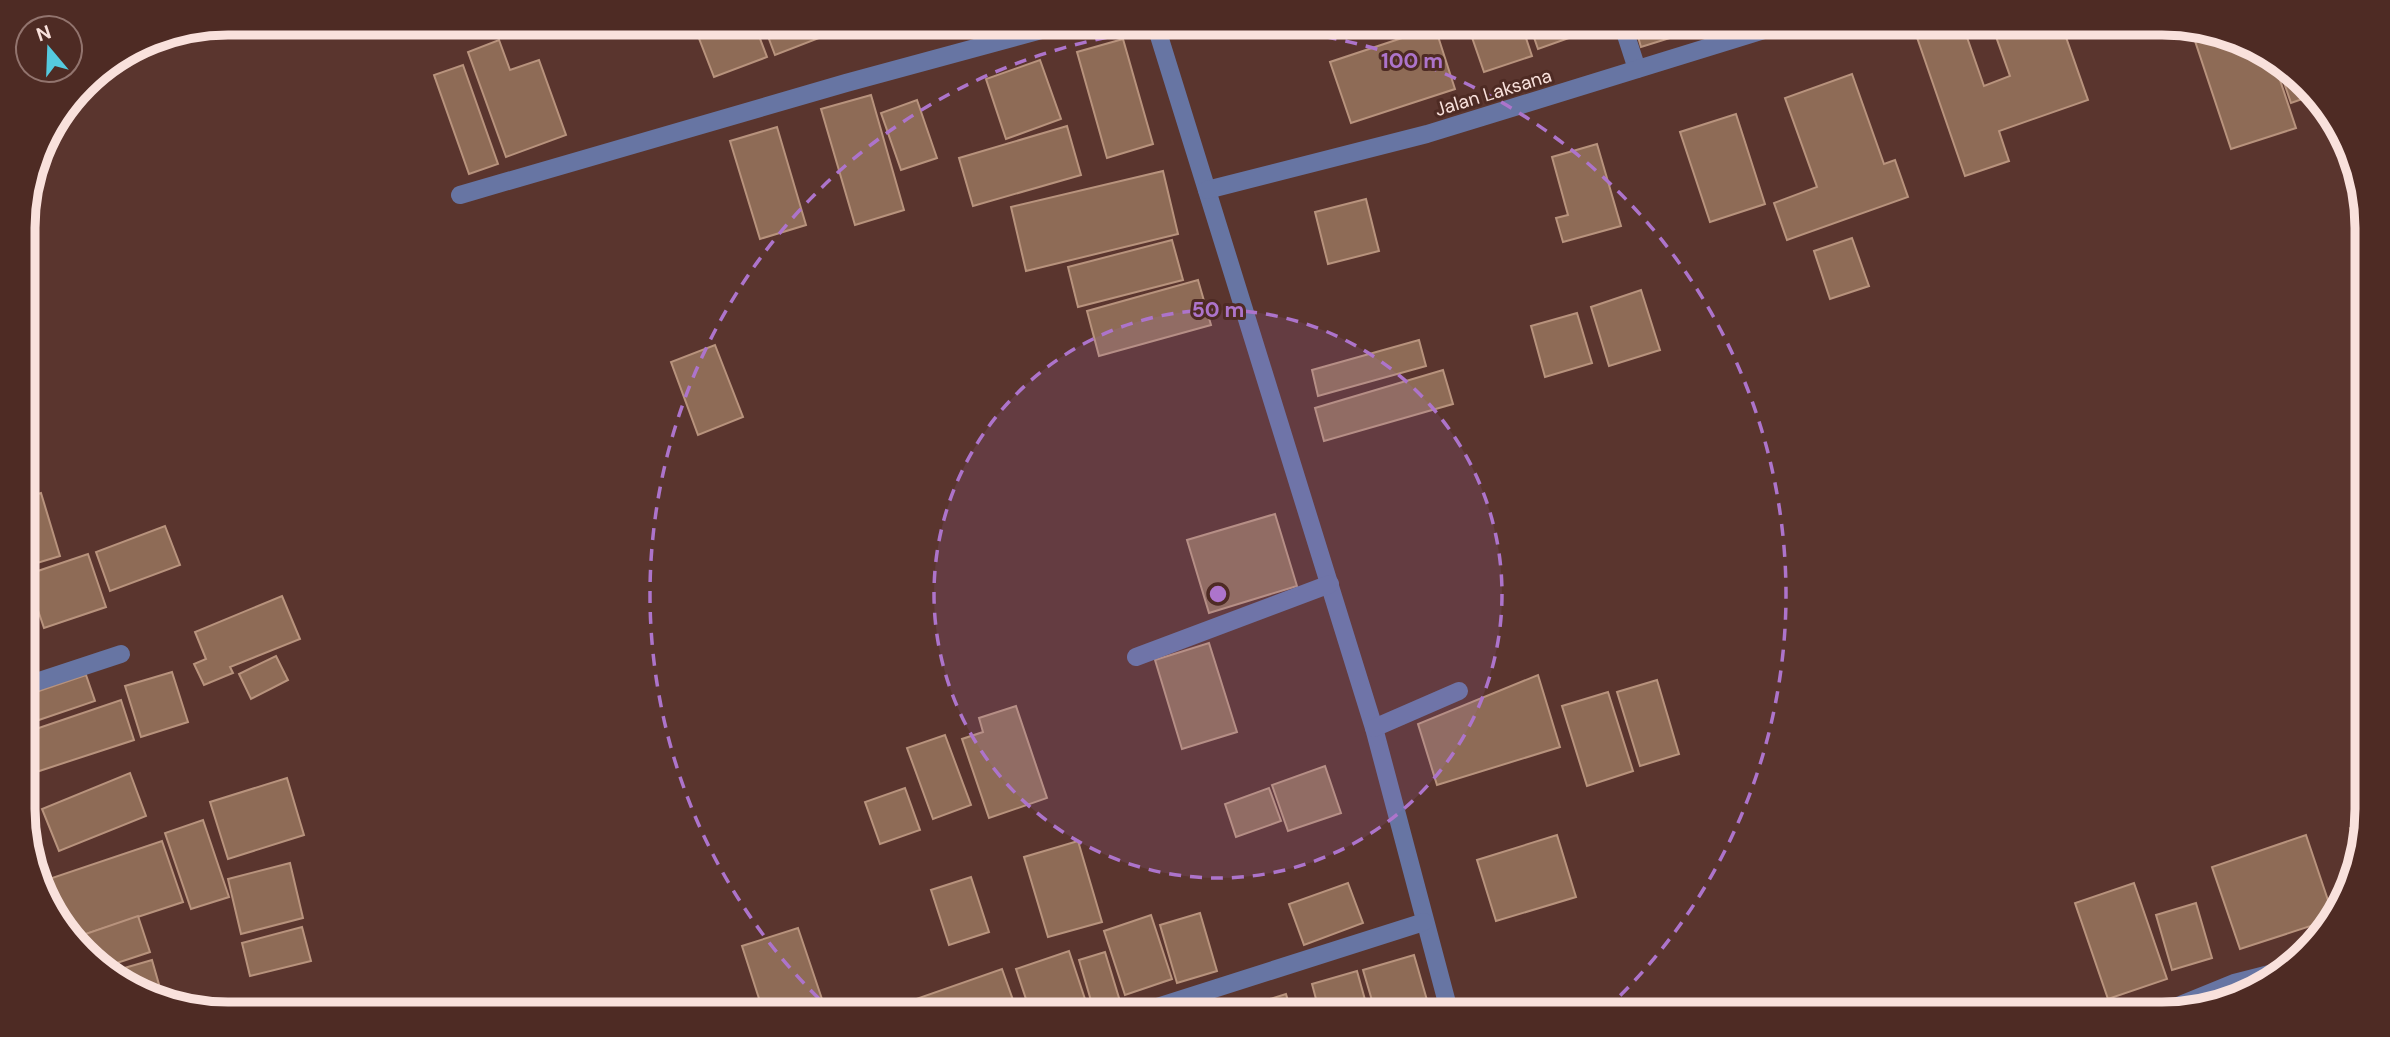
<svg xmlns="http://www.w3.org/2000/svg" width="2390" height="1037" font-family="'DM Sans',sans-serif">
  <rect width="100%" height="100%" fill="#5a352e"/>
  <g fill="#8e6b56" stroke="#b8937d" stroke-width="2">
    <path d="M693,23H754L767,57L714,77Z"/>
    <path d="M763,23H828L832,33L775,55Z"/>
    <path d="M1467,23H1521L1532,56L1484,72Z"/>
    <path d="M1529,23H1611L1538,49Z"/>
    <path d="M1634,23H1718L1641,47Z"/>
    <path d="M1912,23H1962L1984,86L2010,76L1994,31L2017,23H2061L2088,100L1999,131L2009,161L1965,176Z"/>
    <path d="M1435,27L1455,89L1351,123L1330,62Z"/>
    <path d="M2191,29L2240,38L2275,65L2296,128L2231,149Z"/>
    <path d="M1123,39L1153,144L1107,158L1077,52Z"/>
    <path d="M499,40L510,70L539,60L566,135L506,157L468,52Z"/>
    <path d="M1040,60L1061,119L1006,139L986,79Z"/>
    <path d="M463,65L498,164L469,174L434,75Z"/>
    <path d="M2279,68L2314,95L2291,103Z"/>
    <path d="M1852,74L1884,164L1895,160L1908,197L1787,240L1774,203L1817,187L1785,98Z"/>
    <path d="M871,95L904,210L855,225L821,109Z"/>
    <path d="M917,100L937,158L901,170L881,113Z"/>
    <path d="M1736,114L1765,204L1710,222L1680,132Z"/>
    <path d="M1067,126L1081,175L973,206L959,158Z"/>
    <path d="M777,127L806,225L760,239L730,141Z"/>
    <path d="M1597,144L1621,226L1563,242L1556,218L1568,215L1552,157Z"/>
    <path d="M1163,171L1178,234L1026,271L1011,207Z"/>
    <path d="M2355,176L2365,201V217L2352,177Z"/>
    <path d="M1366,199L1379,251L1328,264L1315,212Z"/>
    <path d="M1852,238L1869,286L1830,299L1814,251Z"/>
    <path d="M1172,240L1183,280L1078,307L1068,267Z"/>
    <path d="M1198,280L1211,325L1099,356L1087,311Z"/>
    <path d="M1641,290L1660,350L1609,366L1591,307Z"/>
    <path d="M1577,313L1592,363L1545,377L1531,326Z"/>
    <path d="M1419,340L1426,366L1318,396L1312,370Z"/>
    <path d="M715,345L743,417L698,435L671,362Z"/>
    <path d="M1443,370L1453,404L1324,441L1315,408Z"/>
    <path d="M41,493L60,556L24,567V498Z"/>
    <path d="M1275,514L1297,586L1209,613L1187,540Z"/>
    <path d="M165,526L180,565L110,591L96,552Z"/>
    <path d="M88,554L106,607L44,628L26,575Z"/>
    <path d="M282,596L300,639L230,667L233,673L204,685L194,664L206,659L195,632Z"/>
    <path d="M1209,643L1237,732L1182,749L1155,660Z"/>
    <path d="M276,656L288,680L251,699L239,674Z"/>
    <path d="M172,672L188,722L141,737L125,686Z"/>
    <path d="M86,675L95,701L24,725V696Z"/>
    <path d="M1538,675L1560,747L1437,785L1418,724Z"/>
    <path d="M1657,680L1679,754L1640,766L1617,692Z"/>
    <path d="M1608,692L1633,771L1587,786L1562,706Z"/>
    <path d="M121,700L134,740L24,776V733Z"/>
    <path d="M1016,706L1047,798L989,818L962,739L983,732L979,718Z"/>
    <path d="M945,735L971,805L933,819L907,748Z"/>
    <path d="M1325,766L1341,813L1288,831L1272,785Z"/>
    <path d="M130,773L146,816L59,851L42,809Z"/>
    <path d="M287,778L304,835L228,859L210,802Z"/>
    <path d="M905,788L920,830L880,844L865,802Z"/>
    <path d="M1269,788L1281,821L1236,837L1225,804Z"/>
    <path d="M203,820L229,897L191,909L165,833Z"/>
    <path d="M2364,823L2358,854L2350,828Z"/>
    <path d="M1557,835L1576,897L1496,921L1477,860Z"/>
    <path d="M2306,835L2332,912L2326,921L2240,949L2212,867Z"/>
    <path d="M162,841L183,902L71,939L65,934L43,881Z"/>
    <path d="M1078,841L1102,922L1048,937L1024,857Z"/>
    <path d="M290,863L303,918L241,934L228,879Z"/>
    <path d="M971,877L989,932L949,945L931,890Z"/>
    <path d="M1348,883L1363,923L1304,945L1289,904Z"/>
    <path d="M2134,883L2167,979L2108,999L2075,903Z"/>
    <path d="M2196,903L2212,958L2172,970L2156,915Z"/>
    <path d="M1200,913L1217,971L1177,983L1160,925Z"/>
    <path d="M1151,915L1172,979L1125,995L1104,931Z"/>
    <path d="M138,916L150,952L108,966L71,939Z"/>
    <path d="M302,927L311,961L250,976L242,943Z"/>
    <path d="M798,928L823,1002L786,1014H764L742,946Z"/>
    <path d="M1069,951L1090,1014H1031L1016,969Z"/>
    <path d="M1105,952L1123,1011L1112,1014H1095L1079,960Z"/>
    <path d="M1414,955L1431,1014H1376L1363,970Z"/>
    <path d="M152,960L164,1002L150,999L114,971Z"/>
    <path d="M1002,969L1018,1014H899L896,1006Z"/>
    <path d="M1357,971L1369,1014H1320L1312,984Z"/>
    <path d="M1286,994L1292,1014H1236L1234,1010Z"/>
    <path d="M1807,1000L1811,1014H1762Z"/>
  </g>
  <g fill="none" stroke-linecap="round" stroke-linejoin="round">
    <g stroke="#6775a3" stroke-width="18">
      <path d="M1155,23L1374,728L1450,1014"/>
      <path d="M1622,23L1637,69"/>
      <path d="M1207,190L1427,134L1787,23"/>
      <path d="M460,195L846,83L1067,23"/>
      <path d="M1136,657L1330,584"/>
      <path d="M24,686L121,654"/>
      <path d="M1374,728L1459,691"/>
      <path d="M1135,1014L1424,922"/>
      <path d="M2158,1014L2234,983L2289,969"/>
    </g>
  </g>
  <circle cx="1218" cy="594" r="284" fill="#ad74cb" fill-opacity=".12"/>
  <g fill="none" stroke="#ad74cb" stroke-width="3.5" stroke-dasharray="12 9">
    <circle cx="1218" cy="594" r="284"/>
    <path d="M834 1013A568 568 0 1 1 1602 1013"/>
  </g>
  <g text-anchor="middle" stroke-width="6" stroke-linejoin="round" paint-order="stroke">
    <g font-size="19" fill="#f9e1dc" stroke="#4e2b24">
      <text transform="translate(1493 92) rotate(-17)" y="7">Jalan Laksana</text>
    </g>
  </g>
  <path d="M0 0H2390V1037H0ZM228 35H2162A193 193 0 0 1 2355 228V809A193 193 0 0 1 2162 1002H228A193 193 0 0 1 35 809V228A193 193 0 0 1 228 35Z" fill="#4e2b24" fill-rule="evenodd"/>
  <path fill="none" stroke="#f9e1dc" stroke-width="9" d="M228 35H2162A193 193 0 0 1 2355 228V809A193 193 0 0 1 2162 1002H228A193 193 0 0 1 35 809V228A193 193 0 0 1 228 35Z"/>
  <circle cx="1218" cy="594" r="10" fill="#ad74cb" stroke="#4e2b24" stroke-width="3.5"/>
  <g font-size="21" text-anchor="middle" font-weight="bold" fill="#ad74cb" stroke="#4e2b24" stroke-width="6" stroke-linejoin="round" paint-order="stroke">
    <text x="1412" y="68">100 m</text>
    <text x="1218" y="317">50 m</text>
  </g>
  <g transform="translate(49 49) rotate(341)"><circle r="33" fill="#4e2b24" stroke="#92746e" stroke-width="2"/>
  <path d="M0-5L12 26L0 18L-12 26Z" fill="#55cadf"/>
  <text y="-10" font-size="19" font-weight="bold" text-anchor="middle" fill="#f9e1dc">N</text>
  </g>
</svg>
